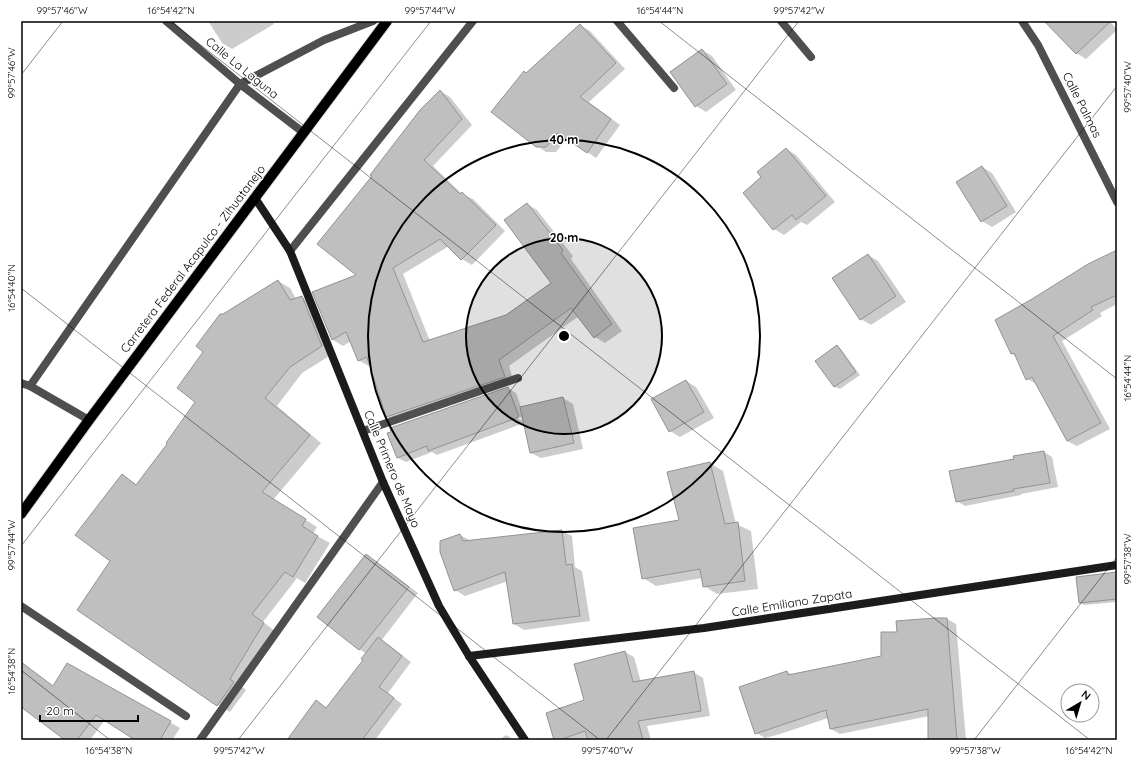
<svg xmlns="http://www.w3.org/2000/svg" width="1138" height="761" font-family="Quicksand,sans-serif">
  <rect width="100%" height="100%" fill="#fff"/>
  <g fill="#0003" fill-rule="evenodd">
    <path d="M208,21H272L274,24L232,49L222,43Z"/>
    <path d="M1055,21H1110L1117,30L1086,59L1076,53Z"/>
    <path d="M581,26L590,31L625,69L589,102L620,125L596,158L567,138L556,152H546L537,146L526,74Z"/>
    <path d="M702,50L712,56L736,90L706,112L696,106Z"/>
    <path d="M440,91L450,97L472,125L433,166L462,194L473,199L505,231L472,265L462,259L449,246L403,274L430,341L506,316L553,283L527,204L537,210L573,256L571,259L622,331L605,343L595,337L579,316L509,366L514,383L398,423L387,417L371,365L369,366L358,360L351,341L343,346L333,340L314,292L358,275Z"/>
    <path d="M786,149L796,155L835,202L807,225L801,222L784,235L774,229L763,178Z"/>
    <path d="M982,167L992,173L1016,212L992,227L982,221Z"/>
    <path d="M1117,251V304L1100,313L1102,316L1062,341L1110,429L1077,446L1067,441L1037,384L1027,379L1017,357L1012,354L1033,300Z"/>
    <path d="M868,255L878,261L906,302L871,325L861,319Z"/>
    <path d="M278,281L290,288L296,299L302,297L314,304L334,353L302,373L277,406L321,443L273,500L317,527L313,534L330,543L305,583L297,578L263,622L275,631L241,686L246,690L230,712L218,705L78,610L111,561L122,475L137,485L168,443L197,401L205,352L223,315Z"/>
    <path d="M837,346L841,349L860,375L840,389L835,387L816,361Z"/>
    <path d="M686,381L696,387L714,418L680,437L670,431Z"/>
    <path d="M508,388L516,393L521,407L563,398L573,404L583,449L541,458L531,453L524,423L437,455L432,452L406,462L398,458L388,434ZM515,414L524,419V422L514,416Z"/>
    <path d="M1044,452L1052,457L1058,487L1021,494V495L965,506L957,501L1015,459Z"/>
    <path d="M710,463L723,471L736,524L751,531L758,589L717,594L704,586L702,578L656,586L643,578L681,521Z"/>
    <path d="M561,531L572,536L575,567L582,571L590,621L524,630L514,624L508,581L465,596L455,590L460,535L471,541Z"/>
    <path d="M366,555L376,561L418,593L381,641L388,644L411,662L388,693L402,704L375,740H288L316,701L327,708L364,660L367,654L360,650L318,617Z"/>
    <path d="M1117,573V602L1084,605L1079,602Z"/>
    <path d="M947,619L956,624L966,740H929L939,714L840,734L831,729L828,718L780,734L765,738L755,732L787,672L793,675L882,656L898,633Z"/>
    <path d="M625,652L634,657L641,682L693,672L703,678L710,716L647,726L651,740H589L588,739L584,740H555L585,701Z"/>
    <path d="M67,664L180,728L172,740H137L105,720L90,740H66L21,706V671L28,668L37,674L54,687Z"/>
    <path d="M506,735L514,740H499Z"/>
  </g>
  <g fill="#bfbfbf" stroke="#939393">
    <path d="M1044,21H1111L1076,54Z"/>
    <path d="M580,24L616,63L580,97L611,119L587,153L558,133L546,147H536L491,112L524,71L526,73Z"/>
    <path d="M702,49L727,84L695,107L670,72Z"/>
    <path d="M440,90L462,119L424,160L460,194L462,192L496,225L461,260L440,239L393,268L423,342L506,315L551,283L504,220L527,203L563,250L561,253L612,324L594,338L571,308L499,360L505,377L386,417L367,357L358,361L346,332L332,340L312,292L356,275L317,244L372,176L370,175L420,110Z"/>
    <path d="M786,148L826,196L796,220L792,215L773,230L743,193L761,177L757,172Z"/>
    <path d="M982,166L1007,206L981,222L956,182Z"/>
    <path d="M1117,250V295L1091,307L1093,310L1053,336L1101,423L1067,441L1032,377L1026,380L1014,353L1011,354L995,320L1032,299L1088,264Z"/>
    <path d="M868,254L896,296L860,320L832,278Z"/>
    <path d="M278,280L290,300L302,296L322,346L290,367L265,398L310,435L262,492L306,519L302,526L318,536L293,577L285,572L252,614L264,623L230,679L234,682L217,706L77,610L110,561L75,535L122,474L136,485L167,444L166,443L195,402L177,388L203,352L196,346L220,314H223Z"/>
    <path d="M837,345L856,372L834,387L815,361Z"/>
    <path d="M686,380L704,412L669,432L651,399Z"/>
    <path d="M508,387L519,417L428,451L427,446L397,458L387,433L391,432L390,428Z"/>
    <path d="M563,397L574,443L530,453L520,407Z"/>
    <path d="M1044,451L1050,483L1013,489L1014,491L956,502L949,471L1014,459L1013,456Z"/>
    <path d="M710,462L725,524L738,522L745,581L703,587L700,569L642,579L633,528L679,520L667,472Z"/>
    <path d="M562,530L566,565L572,564L580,616L513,624L505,572L454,591L440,552V541L460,534L463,541Z"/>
    <path d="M366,554L409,587L359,650L317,617Z"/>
    <path d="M1117,572V599L1079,603L1076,577Z"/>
    <path d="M935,618H947L957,740H928V709L830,729L826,710L755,734L739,687L787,671L788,675L881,656V632H897L896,621Z"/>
    <path d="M378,637L402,656L379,687L394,698L362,740H287L316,700L326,708L363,660L361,659Z"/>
    <path d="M625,651L633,682L694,671L701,711L638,721L643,740H588L585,731L559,740H554L546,713L584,700L574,664Z"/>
    <path d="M21,662L53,686L67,663L171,721L160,740H135L96,715L77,740H65L21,707Z"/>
  </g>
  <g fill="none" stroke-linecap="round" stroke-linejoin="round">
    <g stroke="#dbdbdb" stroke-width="12">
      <path id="primary" d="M21,514L89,420L387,21"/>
    </g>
    <g stroke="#4f4f4f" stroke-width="8">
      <path d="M363,431L518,378"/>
      <path d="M21,606L186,716"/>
    </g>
    <g stroke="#4f4f4f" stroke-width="8">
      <path d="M166,21L240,84L304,133"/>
      <path d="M617,21L674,88"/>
      <path d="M781,21L811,57"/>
      <path d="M1022,21L1038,45L1117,202"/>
      <path d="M290,251L473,21"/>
      <path d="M21,383L30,386L89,420"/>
      <path d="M30,386L240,84L324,40L373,21"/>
      <path d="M200,740L383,482"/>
    </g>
    <g stroke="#1c1c1c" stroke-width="8">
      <path d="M255,198L290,251L383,482L439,606L469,656L525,740"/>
      <path d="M469,656L704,628L1117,565"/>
    </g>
    <use href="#primary" stroke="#000" stroke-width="10"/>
  </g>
  <path fill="none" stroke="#000" stroke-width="1" stroke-opacity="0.45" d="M170,21L1090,740M659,21L1117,379M21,75L63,21M21,288L600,740M21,546L431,21M21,670L110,740M238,740L799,21M606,740L1117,86M974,740L1117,557"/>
  <circle cx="564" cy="336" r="98" fill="#000" fill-opacity=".12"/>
  <g fill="none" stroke="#000" stroke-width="2">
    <circle cx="564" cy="336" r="98"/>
    <circle cx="564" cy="336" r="196"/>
  </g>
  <g text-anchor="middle" stroke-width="3" stroke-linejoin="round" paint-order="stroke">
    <g font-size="12" fill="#000" stroke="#fff">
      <text transform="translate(242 68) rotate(39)" y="4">Calle La Laguna</text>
      <text transform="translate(1082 105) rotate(63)" y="4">Calle Palmas</text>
      <text transform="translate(193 259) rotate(-53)" y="4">Carretera Federal Acapulco - Zihuatanejo</text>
      <text transform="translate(392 469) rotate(67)" y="4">Calle Primero de Mayo</text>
      <text transform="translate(792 603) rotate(-9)" y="4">Calle Emiliano Zapata</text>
    </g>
  </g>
  <circle cx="564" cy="336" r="6" fill="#000" stroke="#fff" stroke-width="2"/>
  <g font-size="12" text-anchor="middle" font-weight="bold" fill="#000" stroke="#fff" stroke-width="3" stroke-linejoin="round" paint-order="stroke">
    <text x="564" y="144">40 m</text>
    <text x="564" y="242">20 m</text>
  </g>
  <rect width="1138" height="761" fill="none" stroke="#ffffff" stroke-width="44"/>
  <g transform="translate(1080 703) rotate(38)"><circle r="19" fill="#ffffff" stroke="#999999"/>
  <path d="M0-3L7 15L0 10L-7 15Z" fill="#000000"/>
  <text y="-6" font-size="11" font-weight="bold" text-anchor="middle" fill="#000000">N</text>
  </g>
  <path d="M40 715v6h98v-6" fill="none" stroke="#000000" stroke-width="2"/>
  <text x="46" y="715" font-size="12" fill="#000000" stroke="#ffffff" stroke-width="3" paint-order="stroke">20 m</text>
  <rect x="22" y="22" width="1094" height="717" fill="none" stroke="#000" stroke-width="1.5"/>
  <g font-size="10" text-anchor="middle" fill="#000">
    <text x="62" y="14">99°57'46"W</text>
    <text x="171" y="14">16°54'42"N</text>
    <text x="430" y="14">99°57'44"W</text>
    <text x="660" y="14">16°54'44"N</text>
    <text x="799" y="14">99°57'42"W</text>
    <text transform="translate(11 73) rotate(-90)" y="4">99°57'46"W</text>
    <text transform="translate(1127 87) rotate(-90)" y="4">99°57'40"W</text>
    <text transform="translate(11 288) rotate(-90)" y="4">16°54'40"N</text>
    <text transform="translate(1127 378) rotate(-90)" y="4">16°54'44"N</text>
    <text transform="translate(11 545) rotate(-90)" y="4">99°57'44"W</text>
    <text transform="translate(1127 559) rotate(-90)" y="4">99°57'38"W</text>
    <text transform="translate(11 671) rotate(-90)" y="4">16°54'38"N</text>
    <text x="109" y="754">16°54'38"N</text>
    <text x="239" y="754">99°57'42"W</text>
    <text x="607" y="754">99°57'40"W</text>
    <text x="975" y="754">99°57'38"W</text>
    <text x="1089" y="754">16°54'42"N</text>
  </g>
</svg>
